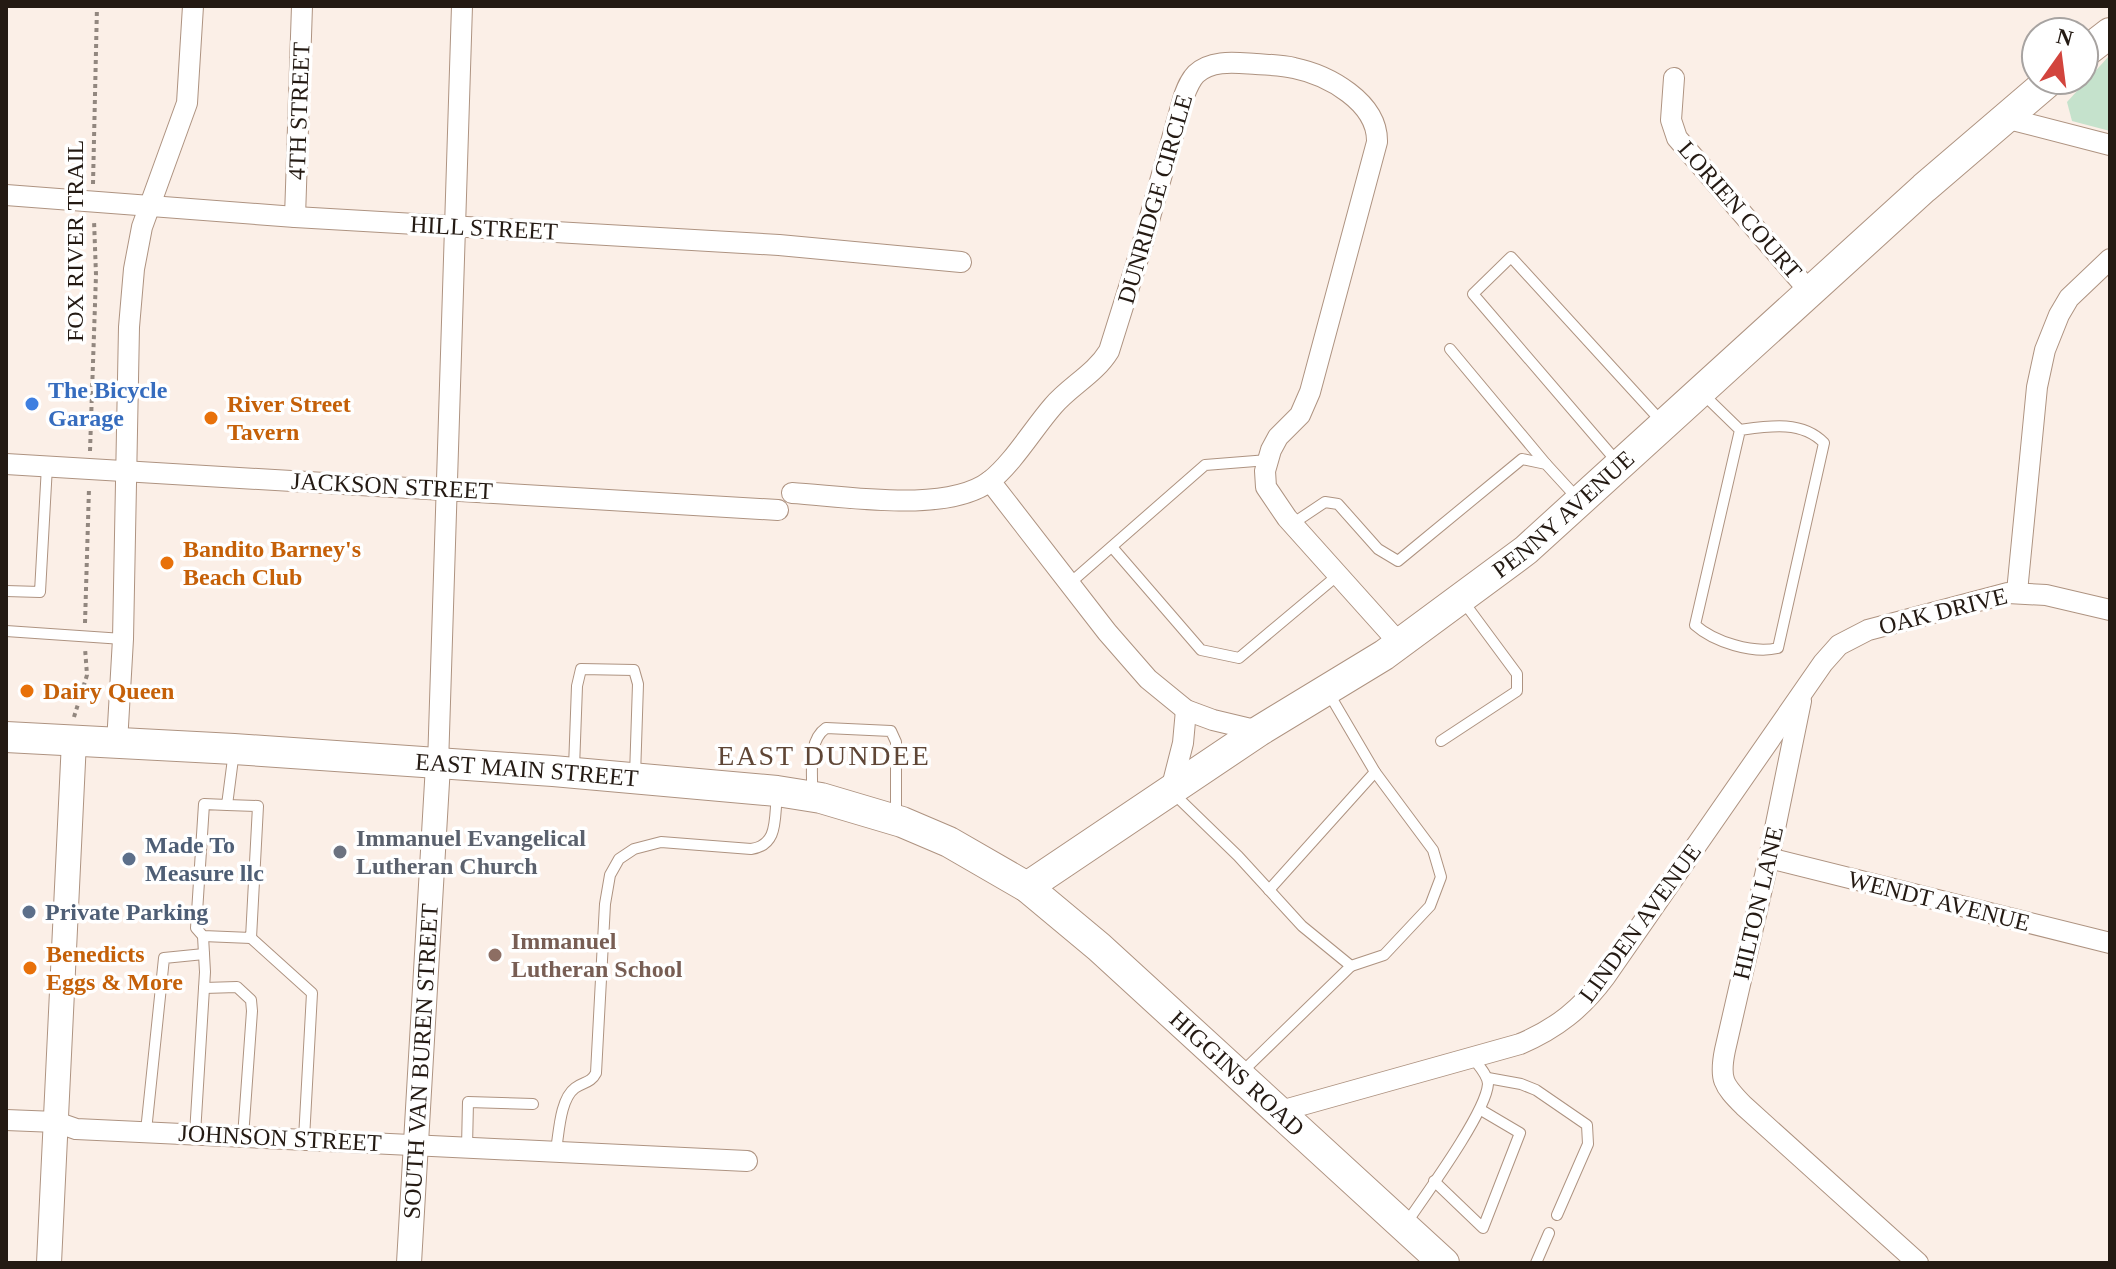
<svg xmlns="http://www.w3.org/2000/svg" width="2116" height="1269" font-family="'Times New Roman',serif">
  <rect width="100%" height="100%" fill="#fbefe7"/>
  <path fill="#c5e2cc" d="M2110,55V131L2072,121L2067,102Z"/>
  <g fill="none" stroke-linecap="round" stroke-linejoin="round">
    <g stroke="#ae9381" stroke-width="12">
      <g id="service">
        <path d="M1450,349L1546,464"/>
        <path d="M1703,394L1740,430C1768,426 1802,420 1824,443L1778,648C1753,654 1714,642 1695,625L1740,430"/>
        <path d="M1619,464L1473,294L1511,257L1661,421"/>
        <path d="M1292,524L1325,502L1338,504L1378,549L1398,561L1522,459L1546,464L1579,500"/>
        <path d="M1112,547L1201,650L1239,658L1338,575"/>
        <path d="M1069,584L1205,465L1268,460"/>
        <path d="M6,591L40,592L47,466"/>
        <path d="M6,631L123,639"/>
        <path d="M1441,741L1517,691V674L1463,601"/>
        <path d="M574,768L577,686L581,669L634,670L638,684L635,776"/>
        <path d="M1172,792L1238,856L1302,926L1351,966L1241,1073"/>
        <path d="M812,793C813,772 807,741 826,728L891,731L896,742V818"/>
        <path d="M227,805L258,806L251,938L203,936L196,928L204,804L227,805L234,751"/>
        <path d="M1269,890L1375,772L1328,692"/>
        <path d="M251,938L312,993L304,1139"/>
        <path d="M1351,966L1384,955L1430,906L1441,877L1433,850L1375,772"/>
        <path d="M204,988L237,987L251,1000L252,1011L243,1137"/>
        <path d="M1488,1078L1521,1084L1536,1090L1587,1125L1588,1144L1557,1215"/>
        <path d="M146,1131L164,958L204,954"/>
        <path d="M195,1134L205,972L203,936"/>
        <path d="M467,1147L468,1102L533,1104"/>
        <path d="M556,1150C559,1133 560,1099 575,1088C583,1082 591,1083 596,1073L605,904L610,875L619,859L634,849L661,842L751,849C779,845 774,818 777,795"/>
        <path d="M1434,1181L1483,1228L1520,1133L1481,1110"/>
        <path d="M1405,1225C1424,1197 1486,1113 1488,1084C1488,1075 1478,1065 1473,1058"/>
        <path d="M1536,1263L1549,1233"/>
      </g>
    </g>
    <g stroke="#ae9381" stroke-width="22">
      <g id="minor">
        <path d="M1674,78L1671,120L1677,138L1811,293"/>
        <path d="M2005,118L2110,145"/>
        <path d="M6,195L295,217L779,245L961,262"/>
        <path d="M295,217L302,6"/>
        <path d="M6,464L778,510"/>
        <path d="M990,481L1107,632L1148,679L1186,710L1213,720L1259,731"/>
        <path d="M792,493C844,496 947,514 990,481C1013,463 1033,429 1053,406C1070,386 1095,374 1109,351L1141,249L1184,96C1187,88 1190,80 1196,74C1212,59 1237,63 1256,64C1269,65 1282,65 1294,68C1328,75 1378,102 1377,142L1310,392L1300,415L1278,437L1271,450L1265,471L1266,487L1287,518L1400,644"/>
        <path d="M2017,592L2037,387L2045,350L2059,315L2069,298L2110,259"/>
        <path d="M1801,701L1769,858L1725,1050C1719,1079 1723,1085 1744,1106L1918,1263"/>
        <path d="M117,743L123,639L129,327L134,269L142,227L187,103L193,6"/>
        <path d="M438,765L462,6"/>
        <path d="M1171,790L1183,743L1186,710"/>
        <path d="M1769,858L2110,943"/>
        <path d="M1277,1112L1520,1044C1556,1029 1582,1008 1605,977L1823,663L1839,645L1868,630L2008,593L2046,595L2110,610"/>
        <path d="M6,1120L56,1122L76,1129L747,1161"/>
      </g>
    </g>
    <g stroke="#ae9381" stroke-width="26">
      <g id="tertiary">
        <path d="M49,1263L74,741"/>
        <path id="s1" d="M409,1263L438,765"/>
      </g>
    </g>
    <g stroke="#ae9381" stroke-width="32">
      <g id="primary">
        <path d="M2084,53L2110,33"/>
        <path id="s2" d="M6,737L234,749L553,771L777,791L821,798L902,822L949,842L1027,887L1099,947L1444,1263"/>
        <path id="s3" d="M1027,887L1259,731L1384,655L1526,550L1924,188L2050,80"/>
      </g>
    </g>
    <g stroke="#92877f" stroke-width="4" stroke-dasharray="4 4" stroke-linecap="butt">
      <path d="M93,184L97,6"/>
      <path d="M90,451L96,275L94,220"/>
      <path d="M85,623L89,488"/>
      <path d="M74,717L87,675L85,648"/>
    </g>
    <use href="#service" stroke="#fff" stroke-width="10"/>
    <use href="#minor" stroke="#fff" stroke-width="20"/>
    <use href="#tertiary" stroke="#fff" stroke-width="24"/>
    <use href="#primary" stroke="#fff" stroke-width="30"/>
  </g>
  <circle fill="#3f7fe0" stroke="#fff" stroke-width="3" cx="32" cy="404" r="8"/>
  <g fill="#e8710a" stroke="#fff" stroke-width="3">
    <circle cx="211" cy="418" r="8"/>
    <circle cx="167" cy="563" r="8"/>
    <circle cx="27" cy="691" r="8"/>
    <circle cx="30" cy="968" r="8"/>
  </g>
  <circle fill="#6b7280" stroke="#fff" stroke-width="3" cx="340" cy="852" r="8"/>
  <g fill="#5c6f8a" stroke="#fff" stroke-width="3">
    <circle cx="129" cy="859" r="8"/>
    <circle cx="29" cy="912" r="8"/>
  </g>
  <circle fill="#8d6e63" stroke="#fff" stroke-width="3" cx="495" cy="955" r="8"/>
  <g text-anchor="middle" stroke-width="7" stroke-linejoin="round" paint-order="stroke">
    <g font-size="24" fill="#241a13" stroke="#fff">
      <text transform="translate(299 111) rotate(-88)" y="8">4TH STREET</text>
      <text transform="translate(1155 199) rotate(-74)" y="8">DUNRIDGE CIRCLE</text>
      <text transform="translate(1740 210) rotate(49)" y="8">LORIEN COURT</text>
      <text transform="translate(484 228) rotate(3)" y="8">HILL STREET</text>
      <text transform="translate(75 241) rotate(-90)" y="8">FOX RIVER TRAIL</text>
      <text transform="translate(392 486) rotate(3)" y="8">JACKSON STREET</text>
      <text dy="8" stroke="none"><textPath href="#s3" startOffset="654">PENNY AVENUE</textPath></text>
      <text transform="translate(1943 611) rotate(-14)" y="8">OAK DRIVE</text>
      <text dy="8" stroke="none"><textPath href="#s2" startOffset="522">EAST MAIN STREET</textPath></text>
      <text transform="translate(1939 901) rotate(14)" y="8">WENDT AVENUE</text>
      <text transform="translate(1758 903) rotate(-77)" y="8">HILTON LANE</text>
      <text transform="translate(1640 923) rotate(-54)" y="8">LINDEN AVENUE</text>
      <text dy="8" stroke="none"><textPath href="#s1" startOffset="202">SOUTH VAN BUREN STREET</textPath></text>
      <text dy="8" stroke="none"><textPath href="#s2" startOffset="1324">HIGGINS ROAD</textPath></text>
      <text transform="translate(280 1138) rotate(3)" y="8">JOHNSON STREET</text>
    </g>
    <g font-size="24" font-weight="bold" fill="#366cbe" stroke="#fff" text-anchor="start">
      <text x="48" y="398">The Bicycle<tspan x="48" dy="28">Garage</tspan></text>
    </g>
    <g font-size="24" font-weight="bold" fill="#c56008" stroke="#fff" text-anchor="start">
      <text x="227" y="412">River Street<tspan x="227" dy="28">Tavern</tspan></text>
      <text x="183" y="557">Bandito Barney's<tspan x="183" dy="28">Beach Club</tspan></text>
      <text x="43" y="699">Dairy Queen</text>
      <text x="46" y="962">Benedicts<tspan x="46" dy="28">Eggs &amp; More</tspan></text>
    </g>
    <g font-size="24" font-weight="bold" fill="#5b616d" stroke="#fff" text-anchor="start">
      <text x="356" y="846">Immanuel Evangelical<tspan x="356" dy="28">Lutheran Church</tspan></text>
    </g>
    <g font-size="24" font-weight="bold" fill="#4e5e75" stroke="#fff" text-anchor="start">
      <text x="145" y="853">Made To<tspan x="145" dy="28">Measure llc</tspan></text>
      <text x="45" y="920">Private Parking</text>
    </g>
    <g font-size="24" font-weight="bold" fill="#785e54" stroke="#fff" text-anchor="start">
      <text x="511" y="949">Immanuel<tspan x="511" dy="28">Lutheran School</tspan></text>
    </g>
    <g font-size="28" letter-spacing="2" fill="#5f4636" stroke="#fff">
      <text x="824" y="765">EAST DUNDEE</text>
    </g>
  </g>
  <rect width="2116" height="1269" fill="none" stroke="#241a13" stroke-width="16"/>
  <g transform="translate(2060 56) rotate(14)"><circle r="38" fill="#ffffff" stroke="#a7a3a1" stroke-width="2"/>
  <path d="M0-6L14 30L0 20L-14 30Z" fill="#d2443d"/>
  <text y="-12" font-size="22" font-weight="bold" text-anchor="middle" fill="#241a13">N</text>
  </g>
</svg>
